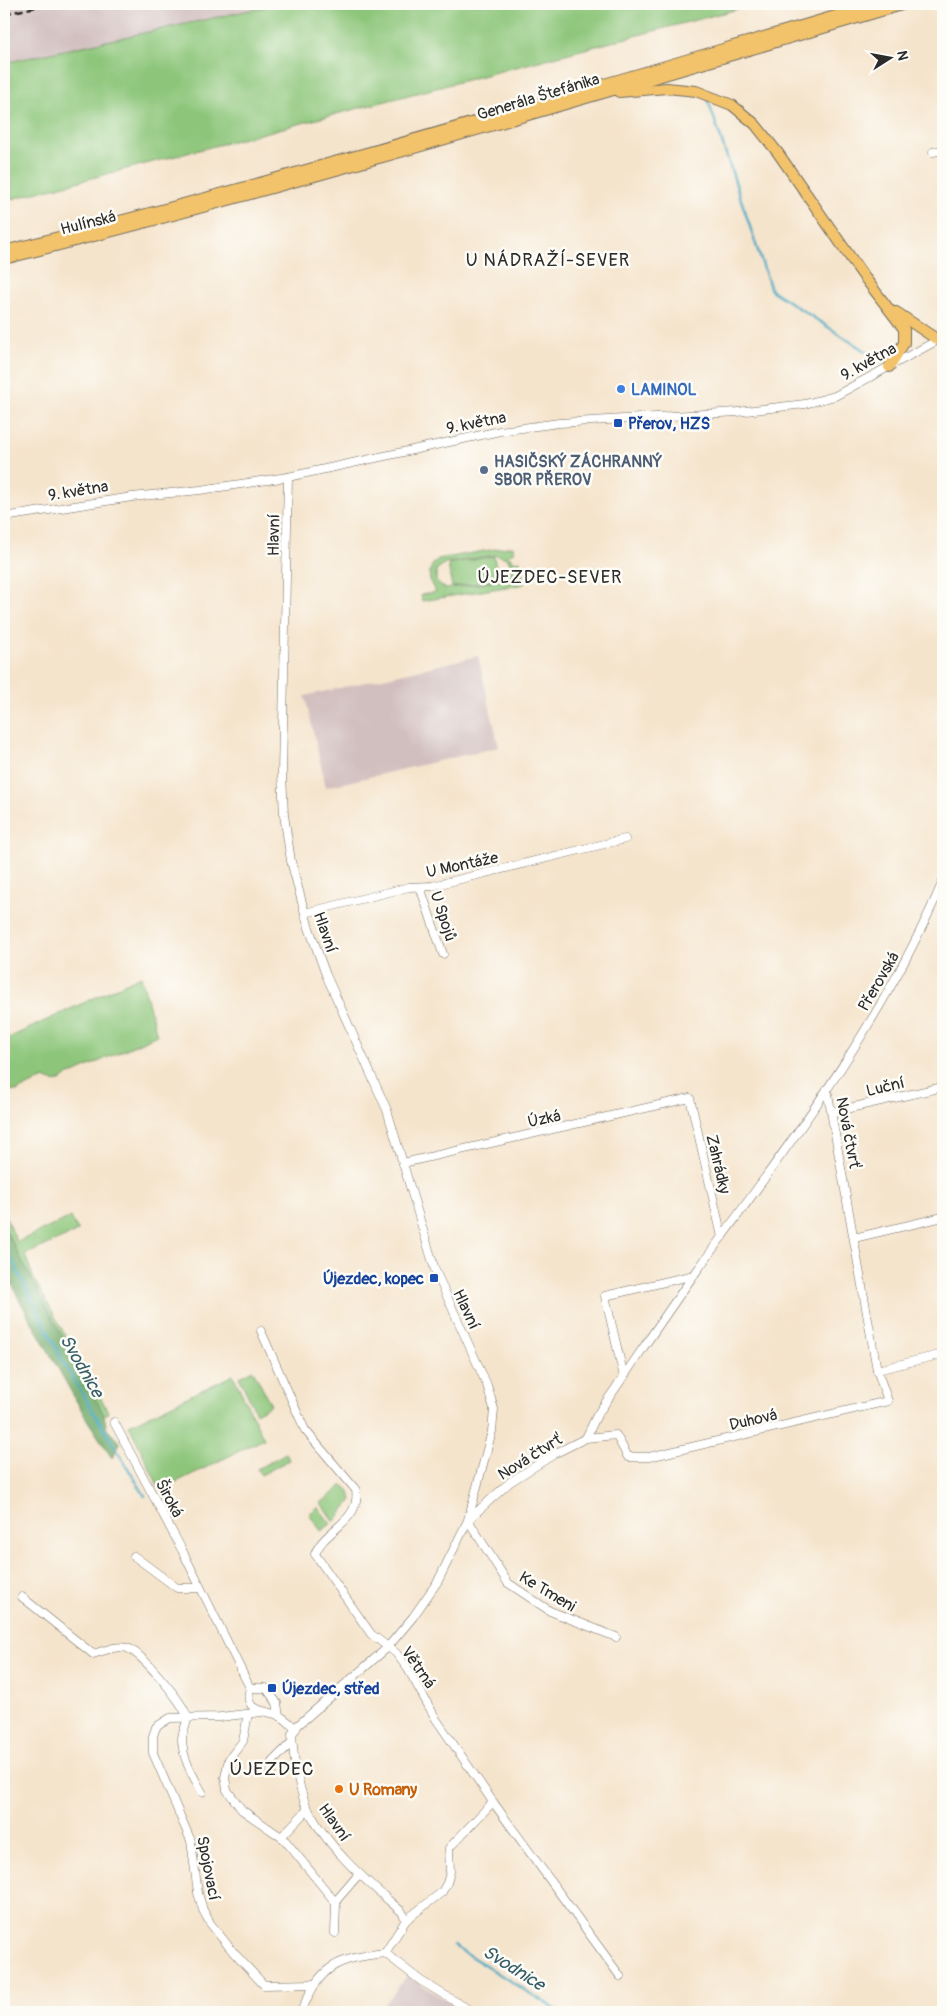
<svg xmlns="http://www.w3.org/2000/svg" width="947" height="2016" font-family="Pangolin,sans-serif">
  <rect width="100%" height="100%" fill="#fdfcf7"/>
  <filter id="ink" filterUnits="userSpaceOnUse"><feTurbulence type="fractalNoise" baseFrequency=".02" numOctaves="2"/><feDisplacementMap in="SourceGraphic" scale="10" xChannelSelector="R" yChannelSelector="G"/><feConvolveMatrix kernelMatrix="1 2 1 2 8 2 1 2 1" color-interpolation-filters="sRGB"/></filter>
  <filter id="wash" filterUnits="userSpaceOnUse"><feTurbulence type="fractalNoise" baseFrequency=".0096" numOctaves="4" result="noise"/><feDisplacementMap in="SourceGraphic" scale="20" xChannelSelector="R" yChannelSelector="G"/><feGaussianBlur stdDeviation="1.12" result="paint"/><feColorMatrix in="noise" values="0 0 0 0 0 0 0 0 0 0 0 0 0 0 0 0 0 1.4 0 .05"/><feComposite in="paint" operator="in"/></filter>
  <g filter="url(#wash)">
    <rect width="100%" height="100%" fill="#f5e4cc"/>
    <g fill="#d1bfbf">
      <path d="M4,4H278L4,63Z"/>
      <path d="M478,656L499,747L326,787L305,696Z"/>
      <path d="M407,1976L465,2012H379Z"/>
    </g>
    <g fill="#8dc67a" stroke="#5c7852" fill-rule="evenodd">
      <path d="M278,4H757L4,201V63Z"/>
      <path d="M513,546L514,552L508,554L514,562L520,561L524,584L422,601L421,595L436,592C427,581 427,568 438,559ZM496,555L507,558C512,566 512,573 505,580L445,589L436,581V570L445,563Z"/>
      <path d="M494,556L498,580L452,587L448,564Z"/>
      <path d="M141,976L157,1035L65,1077C59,1084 52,1082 44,1078L17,1091L4,1090V1040Z"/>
      <path d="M4,1213L17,1242L71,1217L78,1231L25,1255L34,1279L109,1413L104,1415L91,1393L12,1245L4,1227Z"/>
      <path d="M253,1370L271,1405L256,1413L239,1377Z"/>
      <path d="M233,1375L264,1439L160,1490L129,1425Z"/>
      <path d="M286,1453L289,1460L261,1475L257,1469Z"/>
      <path d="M343,1485L350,1491L352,1500L334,1522L321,1503Z"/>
      <path d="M318,1507L331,1524L321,1531L309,1514Z"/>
    </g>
    <path fill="#72ab6a" stroke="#4e6b4a" d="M4,1227L104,1415L107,1429L120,1443L112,1458L86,1418L19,1299L4,1266Z"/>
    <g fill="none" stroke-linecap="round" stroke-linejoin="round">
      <g stroke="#42a8c2" stroke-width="2.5">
        <path d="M708,100L771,290L882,362"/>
        <path d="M4,1244L66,1367L145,1496"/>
        <path d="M454,1946L560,2012"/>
      </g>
    </g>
  </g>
  <g filter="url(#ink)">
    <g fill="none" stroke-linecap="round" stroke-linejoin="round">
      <g stroke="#726c63" stroke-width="9">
        <g id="minor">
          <path d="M933,152L943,150"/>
          <path d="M288,477L282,775L284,815L291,861L308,925L326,975L387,1110L435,1270L487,1385L494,1409L492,1431L468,1520L438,1581L413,1617L387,1648L298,1725L292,1734C293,1755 299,1795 310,1813C332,1853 369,1883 402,1912L406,1920"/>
          <path d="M4,517L132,497L200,490L288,477L500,431L559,423L737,412L805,404L835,396L938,340"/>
          <path d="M420,887L443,954"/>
          <path d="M305,913L409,887L432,886L625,839"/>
          <path d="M832,1112L943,1087"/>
          <path d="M403,1163L690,1098L722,1237"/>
          <path d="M854,1238L943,1217"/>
          <path d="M261,1331L305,1430L356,1490C361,1522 324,1529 315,1554L371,1634L396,1653L408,1669L436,1719L493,1802L620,1976"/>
          <path d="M877,1370L943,1354"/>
          <path d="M624,1377L605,1296L694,1275"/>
          <path d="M114,1422L182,1550L250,1688C242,1714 267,1709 280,1716C286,1719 291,1725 296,1729"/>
          <path d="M586,1438L597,1415C630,1368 662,1319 696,1272C787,1148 883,1023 943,881"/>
          <path d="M134,1556L177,1588H199"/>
          <path d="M22,1597L93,1654C104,1651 116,1645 127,1648C140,1651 184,1703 187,1717C188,1723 182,1732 182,1739C182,1758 193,1776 202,1792"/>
          <path d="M616,1637L550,1611L508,1583L468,1520L510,1482L556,1453L586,1438L616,1435L628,1457H649L888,1401L877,1370L827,1089"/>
          <path d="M250,1688H266L277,1703L279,1716"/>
          <path d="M262,1712L220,1717L170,1718L156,1727L153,1736V1753L191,1841L198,1893L203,1910L210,1923L234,1953L264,1985L314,1984"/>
          <path d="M248,1714L243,1741L229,1759L225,1777L227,1790L242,1810L284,1839L336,1903L335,1933"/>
          <path d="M271,1774L272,1762L292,1742"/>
          <path d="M281,1837L308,1809"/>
          <path d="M335,1902L359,1874"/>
          <path d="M385,1953L406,1920L442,1892L447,1883L450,1872L449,1848L493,1802"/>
          <path d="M385,1953L421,1981L473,2012"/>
          <path d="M301,2012C321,1965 335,1959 385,1953"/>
        </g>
      </g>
      <g stroke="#726c63" stroke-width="12">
        <g id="major">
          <path d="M619,92L667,88L696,91L732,105L755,124L778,153L862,274L904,329V343L889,367"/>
          <path d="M4,251C297,177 586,89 876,4"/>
          <path d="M4,259C307,183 605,92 905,4"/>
          <path d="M896,312L938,340L943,338"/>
        </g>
      </g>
      <use href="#minor" stroke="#fff" stroke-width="8"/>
      <use href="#major" stroke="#f2c36a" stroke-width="10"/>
      <path stroke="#2b2b2b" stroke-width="2.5" stroke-dasharray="8 4" stroke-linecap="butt" d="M4,14L50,4"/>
    </g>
  </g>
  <circle fill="#3f7fe0" stroke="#fdfcf7" stroke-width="2" cx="621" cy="389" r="5"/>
  <g fill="#1a4fb4" stroke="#fdfcf7" stroke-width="2">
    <rect x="613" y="418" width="10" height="10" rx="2.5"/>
    <rect x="429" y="1273" width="10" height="10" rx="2.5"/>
    <rect x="267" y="1683" width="10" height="10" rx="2.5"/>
  </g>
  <circle fill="#5c6f8a" stroke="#fdfcf7" stroke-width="2" cx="484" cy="470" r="5"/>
  <circle fill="#e8710a" stroke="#fdfcf7" stroke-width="2" cx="339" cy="1789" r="5"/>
  <g text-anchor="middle" stroke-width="5" stroke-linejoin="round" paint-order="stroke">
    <g font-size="16" fill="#2b2b2b" stroke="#fdfcf7">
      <text transform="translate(538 96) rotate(-17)" y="6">Generála Štefánika</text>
      <text transform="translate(88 222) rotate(-14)" y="6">Hulínská</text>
      <text transform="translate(868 361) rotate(-29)" y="6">9. května</text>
      <text transform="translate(476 422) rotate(-11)" y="6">9. května</text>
      <text transform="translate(78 490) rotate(-9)" y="6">9. května</text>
      <text transform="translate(273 535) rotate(-89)" y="6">Hlavní</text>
      <text transform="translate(462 864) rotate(-12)" y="6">U Montáže</text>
      <text transform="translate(444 916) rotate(72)" y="6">U Spojů</text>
      <text transform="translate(326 932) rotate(71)" y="6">Hlavní</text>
      <text transform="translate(878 981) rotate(-60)" y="6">Přerovská</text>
      <text transform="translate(885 1086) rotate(-13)" y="6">Luční</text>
      <text transform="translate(544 1118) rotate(-12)" y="6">Úzká</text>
      <text transform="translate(849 1133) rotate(79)" y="6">Nová čtvrť</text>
      <text transform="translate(719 1164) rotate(77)" y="6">Zahrádky</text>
      <text transform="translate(467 1309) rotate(65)" y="6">Hlavní</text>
      <text transform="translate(753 1419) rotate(-13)" y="6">Duhová</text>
      <text transform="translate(530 1456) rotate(-32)" y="6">Nová čtvrť</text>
      <text transform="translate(170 1498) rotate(62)" y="6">Široká</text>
      <text transform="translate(548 1591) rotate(31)" y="6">Ke Tmeni</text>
      <text transform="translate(419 1667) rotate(55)" y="6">Větrná</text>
      <text transform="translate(335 1822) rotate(55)" y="6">Hlavní</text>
      <text transform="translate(209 1868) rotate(79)" y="6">Spojovací</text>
    </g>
    <g font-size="16" font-weight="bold" fill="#366cbe" stroke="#fdfcf7" text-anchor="start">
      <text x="631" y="395">LAMINOL</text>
    </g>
    <g font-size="16" font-weight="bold" fill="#164399" stroke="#fdfcf7" text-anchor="start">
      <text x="628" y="429">Přerov, HZS</text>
      <text x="424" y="1284" text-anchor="end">Újezdec, kopec</text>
      <text x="282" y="1694">Újezdec, střed</text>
    </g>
    <g font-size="16" font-weight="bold" fill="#4e5e75" stroke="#fdfcf7" text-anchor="start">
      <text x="494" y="467">HASIČSKÝ ZÁCHRANNÝ<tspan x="494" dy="18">SBOR PŘEROV</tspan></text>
    </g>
    <g font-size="16" font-weight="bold" fill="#c56008" stroke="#fdfcf7" text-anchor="start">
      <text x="349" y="1795">U Romany</text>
    </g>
    <g font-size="18" letter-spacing="1" fill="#2b2b2b" stroke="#fdfcf7">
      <text x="548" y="266">U NÁDRAŽÍ-SEVER</text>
      <text x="550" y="583">ÚJEZDEC-SEVER</text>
    </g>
    <g font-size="18" font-style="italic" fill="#345d67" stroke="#fdfcf7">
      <text transform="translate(82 1366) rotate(60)" y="6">Svodnice</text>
      <text transform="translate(514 1968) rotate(32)" y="6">Svodnice</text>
    </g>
    <g font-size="19" letter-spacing="1" fill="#2b2b2b" stroke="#fdfcf7">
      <text x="272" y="1775">ÚJEZDEC</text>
    </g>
  </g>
  <rect width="947" height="2016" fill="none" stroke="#fdfcf7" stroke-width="20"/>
  <g transform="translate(890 58) rotate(79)" stroke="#fdfcf7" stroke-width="4" paint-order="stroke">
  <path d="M0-4L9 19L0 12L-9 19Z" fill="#2b2b2b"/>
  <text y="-8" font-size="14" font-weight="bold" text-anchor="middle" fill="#2b2b2b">N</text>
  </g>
</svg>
